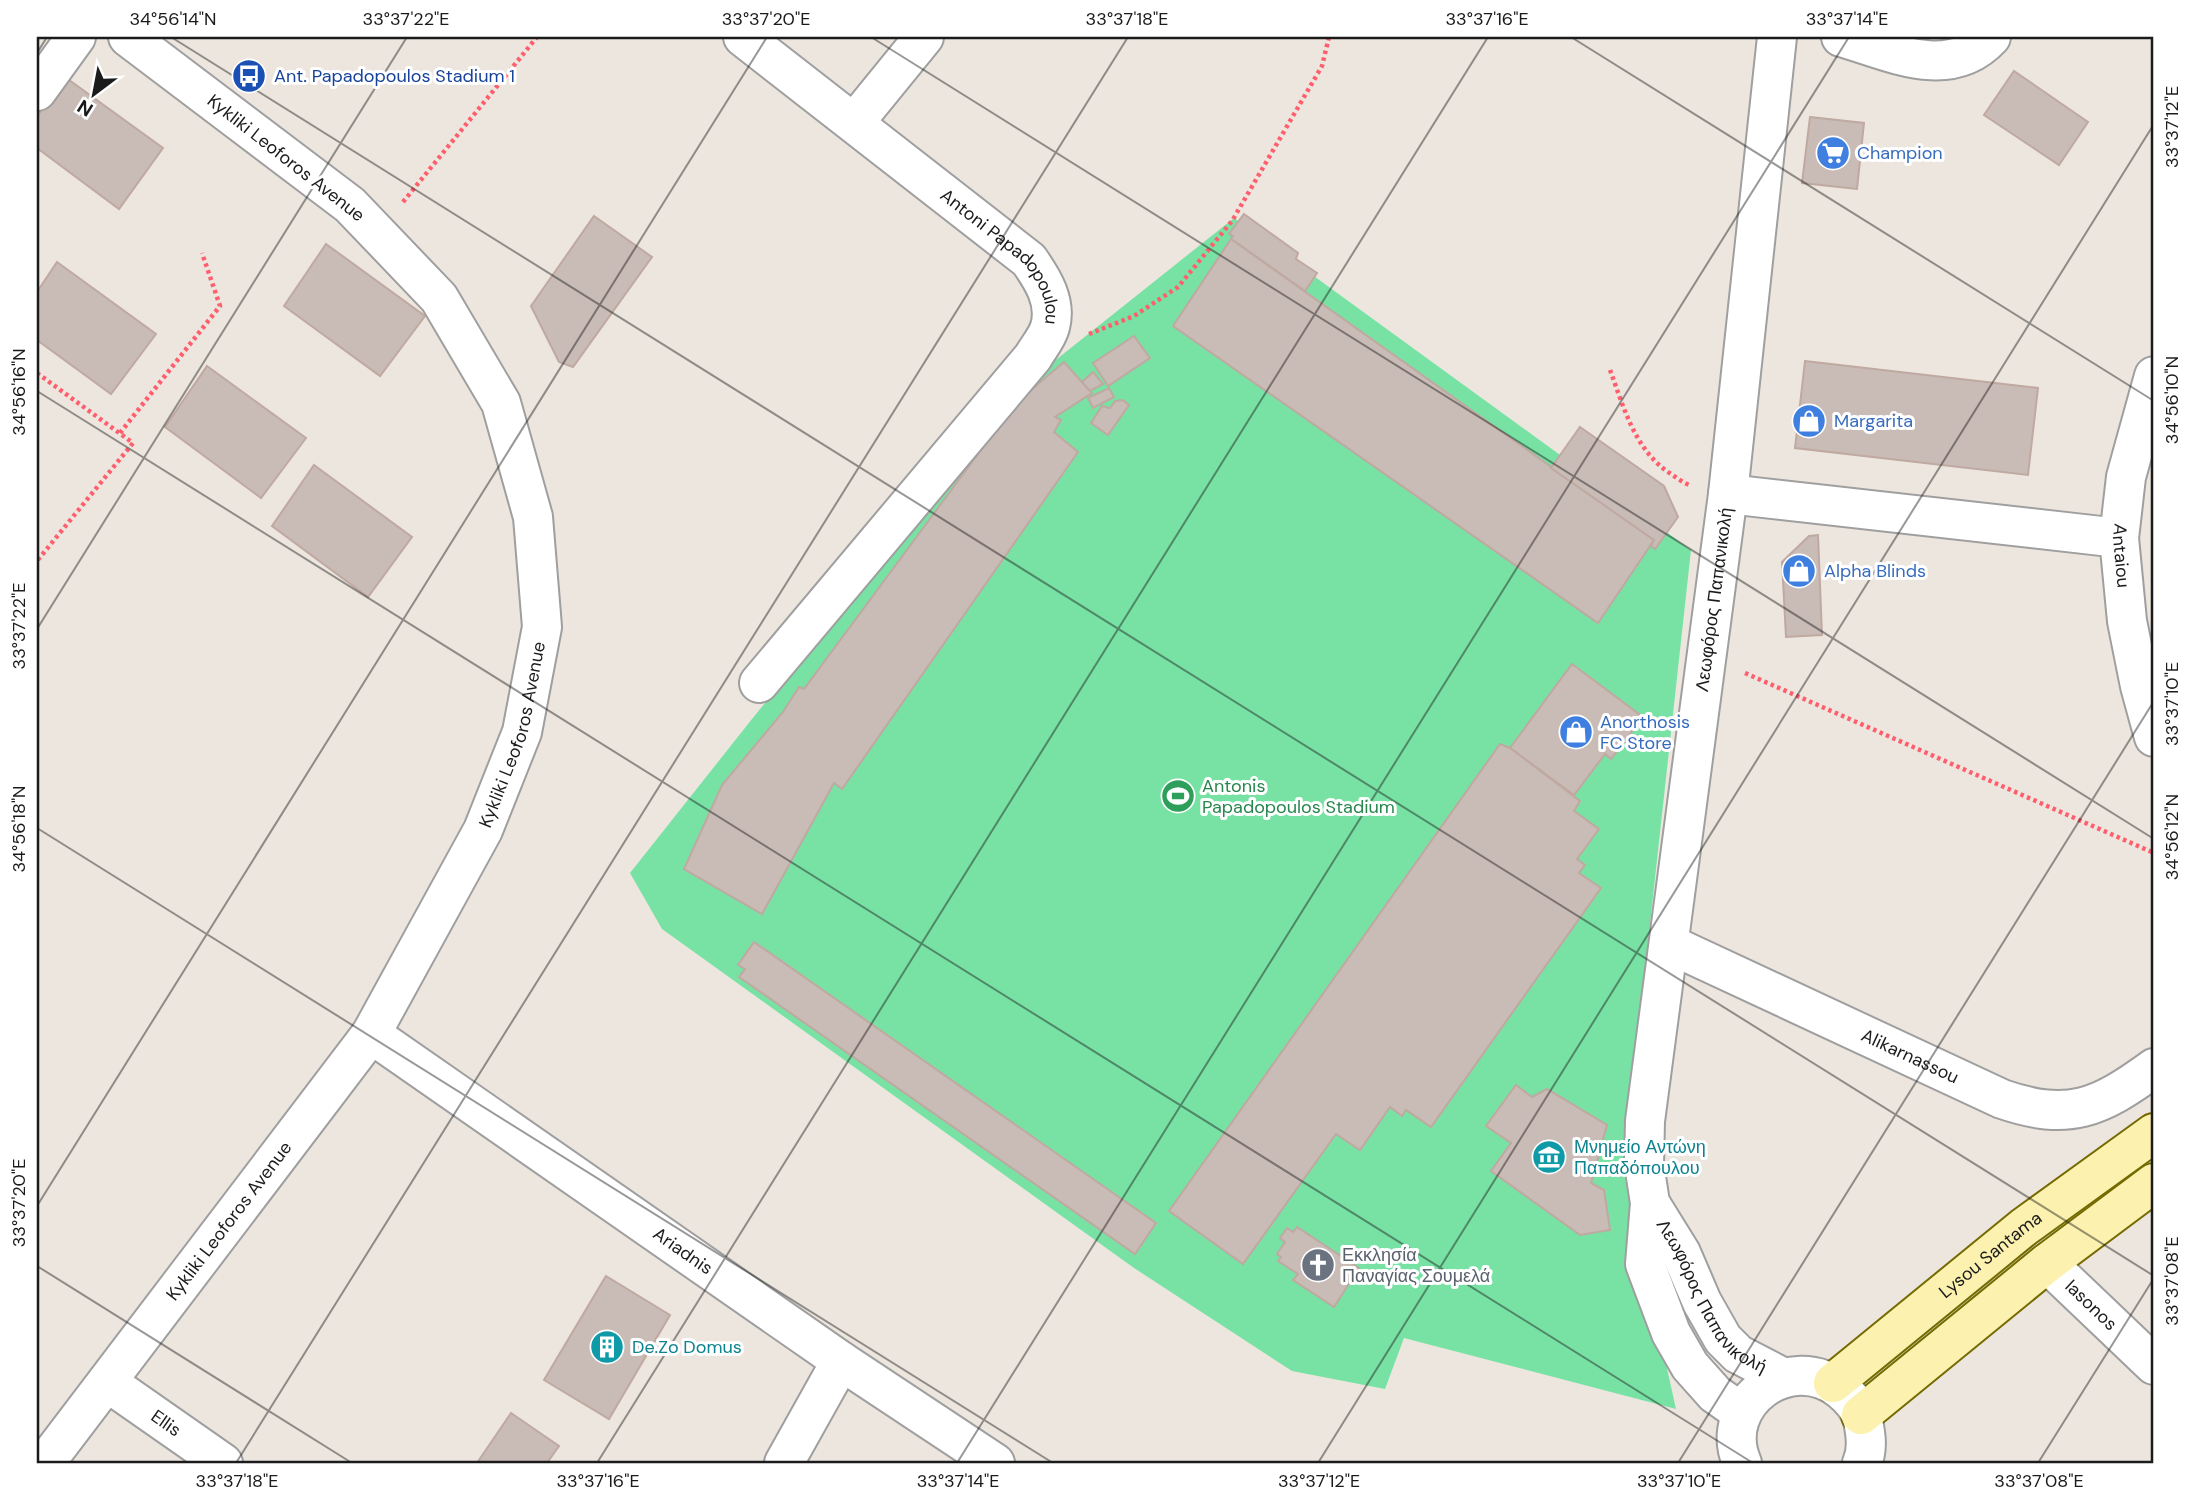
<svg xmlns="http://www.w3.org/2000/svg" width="2191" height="1500" font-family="'DM Sans',sans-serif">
  <rect width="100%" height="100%" fill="#ede6df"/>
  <path fill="#78e2a4" d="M1234,218L1691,550L1623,1170L1676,1409L1404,1338L1385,1389L1292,1371L1134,1268L662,929L630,873L752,719L1018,390Z"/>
  <g fill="#c9bbb6" stroke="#bfa9a1" stroke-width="2">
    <path d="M2014,71L2088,122L2059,165L1984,115Z"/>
    <path d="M65,77L163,148L119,209L37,148V117Z"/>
    <path d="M1810,117L1864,123L1857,189L1802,183Z"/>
    <path d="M1244,214L1298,253L1296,259L1317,273L1305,291L1231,239L1233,236L1229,234Z"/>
    <path d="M594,216L652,257L573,367L559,362L531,306Z"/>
    <path d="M1231,239L1654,540L1598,623L1173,326Z"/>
    <path d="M326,244L425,316L380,376L284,306Z"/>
    <path d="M57,262L156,334L111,394L37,340V292Z"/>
    <path d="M1134,336L1150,358L1108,386L1093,363Z"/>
    <path d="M1805,361L2038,388L2028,475L1795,448Z"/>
    <path d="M1064,362L1092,393L1055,417L1061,420L1054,432L1078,452L842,789L834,783L762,914L684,869L722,785L783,712L799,687L804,689L1009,412L1014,410L1024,396Z"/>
    <path d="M207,366L306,438L261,498L165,427Z"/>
    <path d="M1093,372L1103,384L1090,391L1082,382Z"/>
    <path d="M1109,388L1114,397L1093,408L1088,398Z"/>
    <path d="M1123,400L1129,405L1108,435L1091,423L1102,406L1110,408L1115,401Z"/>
    <path d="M1580,427L1664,486L1678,517L1655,549L1651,546L1654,540L1551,468Z"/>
    <path d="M314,465L412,537L368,597L272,526Z"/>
    <path d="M1818,535L1822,635L1786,637L1782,562L1809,536Z"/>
    <path d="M1572,664L1643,717L1611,759L1605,754L1574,795L1510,748Z"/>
    <path d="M1500,744L1510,748L1580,801L1574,811L1599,829L1577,859L1585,865L1579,873L1601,888L1431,1127L1406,1110L1402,1116L1390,1107L1360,1150L1336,1134L1243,1264L1169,1211Z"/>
    <path d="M754,942L1156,1223L1135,1254L739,977L745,969L738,965Z"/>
    <path d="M1516,1085L1532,1097L1547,1089L1607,1125L1591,1183L1604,1190L1610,1230L1580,1235L1491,1171L1511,1143L1486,1126Z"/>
    <path d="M1297,1227L1359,1268L1334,1307L1293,1280L1298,1274L1278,1261L1281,1257L1277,1254L1285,1242L1280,1238L1287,1228L1293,1232Z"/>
    <path d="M606,1276L670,1315L609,1419L544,1380Z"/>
    <path d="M511,1413L559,1446L547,1463H477Z"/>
  </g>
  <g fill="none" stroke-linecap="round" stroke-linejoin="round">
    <g stroke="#9f9f9f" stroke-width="42">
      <g id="minor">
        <path id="s1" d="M743,37L1029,260C1043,280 1057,302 1050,327C1047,338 1038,348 1033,357L759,683"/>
        <path d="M1841,37C1890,51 1949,82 1991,37"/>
        <path d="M37,91L76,37"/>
        <path d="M854,123L924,37"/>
        <path id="s2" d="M2154,376L2126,477L2119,538L2127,621L2140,686L2154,737"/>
        <path d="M1728,494L2119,538"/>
        <path id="s3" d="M1669,944L2002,1099C2069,1122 2099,1108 2154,1068"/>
        <path id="s4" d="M371,1034L841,1361L995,1463"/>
        <path id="s5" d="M2047,1263L2154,1365"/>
        <path id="s6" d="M107,1382L223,1463"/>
        <path d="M784,1463L841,1361"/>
      </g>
    </g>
    <g stroke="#9f9f9f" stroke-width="42">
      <g id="tertiary">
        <path id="s7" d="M1650,1203L1681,1253L1702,1302L1723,1339L1738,1354L1784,1378"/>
        <path id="s8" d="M1742,1413L1715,1394L1690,1366L1671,1333L1645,1264L1650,1203L1644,1164L1645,1121L1728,494L1777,37"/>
        <path id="s9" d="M45,1463L371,1034L483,830L522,732L542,627L533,517L501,403L439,298L350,205L128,37"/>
        <path d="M1742,1463C1716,1403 1791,1349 1841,1390C1851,1398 1860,1408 1863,1421C1866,1435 1868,1450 1862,1463"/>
      </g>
    </g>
    <g stroke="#746a00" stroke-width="42">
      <g id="secondary">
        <path id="s10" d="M1833,1383L2024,1227L2154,1133"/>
        <path d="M1861,1415L2047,1263L2154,1183"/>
      </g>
    </g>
    <g stroke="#ff5f6d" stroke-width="4.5" stroke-dasharray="3.5 3.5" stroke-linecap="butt">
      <path d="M403,202L537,37"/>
      <path d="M1089,334L1134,316L1178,287L1232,221L1322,66L1329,37"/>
      <path d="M1610,370C1624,408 1635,451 1671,474C1677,478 1683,483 1690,485"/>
      <path d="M37,373L133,443L37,561"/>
      <path d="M120,433L220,306L202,253"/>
      <path d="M1745,673L2154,853"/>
    </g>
    <use href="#minor" stroke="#fff" stroke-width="38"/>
    <use href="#tertiary" stroke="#fff" stroke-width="38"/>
    <use href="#secondary" stroke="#fcf1ae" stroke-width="38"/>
  </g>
  <path fill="none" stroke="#1b1b1b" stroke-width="2" stroke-opacity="0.45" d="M171,37L2154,1276M871,37L2154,839M1571,37L2154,401M37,53L47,37M37,391L1753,1463M37,629L407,37M37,828L1053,1463M37,1206L767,37M37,1266L352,1463M236,1463L1128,37M597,1463L1488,37M957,1463L1849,37M1318,1463L2154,124M1678,1463L2154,701M2038,1463L2154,1278"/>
  <defs>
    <g id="bus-disc" transform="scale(1.75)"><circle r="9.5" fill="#1a4fb4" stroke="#fff"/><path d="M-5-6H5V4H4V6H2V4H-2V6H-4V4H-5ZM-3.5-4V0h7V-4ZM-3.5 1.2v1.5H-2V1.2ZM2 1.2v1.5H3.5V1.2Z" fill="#fff"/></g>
    <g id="supermarket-disc" transform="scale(1.75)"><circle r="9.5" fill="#3f7fe0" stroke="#fff"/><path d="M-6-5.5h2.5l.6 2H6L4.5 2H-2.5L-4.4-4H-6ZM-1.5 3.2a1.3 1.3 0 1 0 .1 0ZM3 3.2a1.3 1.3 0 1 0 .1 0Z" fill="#fff"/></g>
    <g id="shop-disc" transform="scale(1.75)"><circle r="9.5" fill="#3f7fe0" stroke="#fff"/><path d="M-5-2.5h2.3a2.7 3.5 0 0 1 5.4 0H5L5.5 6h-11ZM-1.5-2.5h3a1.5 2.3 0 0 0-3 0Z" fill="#fff"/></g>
    <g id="stadium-disc" transform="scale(1.75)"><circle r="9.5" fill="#2e9e5b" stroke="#fff"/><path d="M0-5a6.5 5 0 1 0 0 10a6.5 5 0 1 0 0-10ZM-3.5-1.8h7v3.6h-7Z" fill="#fff"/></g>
    <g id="museum-disc" transform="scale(1.75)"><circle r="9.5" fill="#0f9aa8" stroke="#fff"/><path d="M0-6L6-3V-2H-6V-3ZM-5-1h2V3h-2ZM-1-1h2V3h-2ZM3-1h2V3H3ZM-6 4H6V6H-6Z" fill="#fff"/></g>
    <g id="church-disc" transform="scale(1.75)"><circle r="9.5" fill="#6b7280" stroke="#fff"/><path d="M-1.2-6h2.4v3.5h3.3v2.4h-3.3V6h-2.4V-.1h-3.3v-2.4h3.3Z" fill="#fff"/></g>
    <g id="building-disc" transform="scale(1.75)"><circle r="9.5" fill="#0f9aa8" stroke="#fff"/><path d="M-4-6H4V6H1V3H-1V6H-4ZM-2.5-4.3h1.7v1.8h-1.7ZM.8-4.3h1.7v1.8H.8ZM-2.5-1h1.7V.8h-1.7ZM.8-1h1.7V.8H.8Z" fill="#fff"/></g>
  </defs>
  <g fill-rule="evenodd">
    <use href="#bus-disc" x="249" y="76"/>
    <use href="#supermarket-disc" x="1833" y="153"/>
    <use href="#shop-disc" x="1809" y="421"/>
    <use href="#shop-disc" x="1799" y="571"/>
    <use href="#shop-disc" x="1576" y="732"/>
    <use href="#stadium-disc" x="1178" y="796"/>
    <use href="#museum-disc" x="1549" y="1157"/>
    <use href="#church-disc" x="1318" y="1265"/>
    <use href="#building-disc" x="607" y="1347"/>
  </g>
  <g text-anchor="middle" stroke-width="6" stroke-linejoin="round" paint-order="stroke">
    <g font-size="18" fill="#164399" stroke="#fff" text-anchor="start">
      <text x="274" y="82">Ant. Papadopoulos Stadium 1</text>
    </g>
    <g font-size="18" fill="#366cbe" stroke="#fff" text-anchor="start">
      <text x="1857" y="159">Champion</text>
      <text x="1834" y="427">Margarita</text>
      <text x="1824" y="577">Alpha Blinds</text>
      <text x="1600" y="728">Anorthosis<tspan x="1600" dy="21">FC Store</tspan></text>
    </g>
    <g font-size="18" fill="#1b1b1b" stroke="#fff">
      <text transform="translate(286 158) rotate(38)" y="6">Kykliki Leoforos Avenue</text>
      <text dy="6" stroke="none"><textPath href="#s1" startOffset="343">Antoni Papadopoulou</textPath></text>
      <text dy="6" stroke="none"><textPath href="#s2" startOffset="184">Antaiou</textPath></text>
      <text dy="6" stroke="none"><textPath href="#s8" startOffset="852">Λεωφόρος Παπανικολή</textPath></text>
      <text dy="6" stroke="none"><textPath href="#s9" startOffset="872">Kykliki Leoforos Avenue</textPath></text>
      <text dy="6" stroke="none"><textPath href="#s3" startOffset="266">Alikarnassou</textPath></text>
      <text dy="6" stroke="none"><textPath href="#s9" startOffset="304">Kykliki Leoforos Avenue</textPath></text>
      <text dy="6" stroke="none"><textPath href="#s4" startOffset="380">Ariadnis</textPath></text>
      <text dy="6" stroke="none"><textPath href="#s10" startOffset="203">Lysou Santama</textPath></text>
      <text dy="6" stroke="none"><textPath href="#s7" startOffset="114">Λεωφόρος Παπανικολή</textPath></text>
      <text dy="6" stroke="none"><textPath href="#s5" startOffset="61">Iasonos</textPath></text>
      <text dy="6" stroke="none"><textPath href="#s6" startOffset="72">Ellis</textPath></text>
    </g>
    <g font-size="18" fill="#27864d" stroke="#fff" text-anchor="start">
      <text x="1202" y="792">Antonis<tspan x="1202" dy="21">Papadopoulos Stadium</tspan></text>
    </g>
    <g font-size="18" fill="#0d838f" stroke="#fff" text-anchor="start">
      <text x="1574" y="1153">Μνημείο Αντώνη<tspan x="1574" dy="21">Παπαδόπουλου</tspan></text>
      <text x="632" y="1353">De.Zo Domus</text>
    </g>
    <g font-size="18" fill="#5b616d" stroke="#fff" text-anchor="start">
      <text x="1342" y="1261">Εκκλησία<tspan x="1342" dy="21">Παναγίας Σουμελά</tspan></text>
    </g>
  </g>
  <rect width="2191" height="1500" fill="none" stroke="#ffffff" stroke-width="77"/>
  <g transform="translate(94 94) rotate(212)" stroke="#ffffff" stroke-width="5" paint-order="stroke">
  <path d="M0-5L12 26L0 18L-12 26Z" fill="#1b1b1b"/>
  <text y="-10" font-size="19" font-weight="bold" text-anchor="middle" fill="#1b1b1b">N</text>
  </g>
  <rect x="38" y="38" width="2114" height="1424" fill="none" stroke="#1b1b1b" stroke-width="2.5"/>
  <g font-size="18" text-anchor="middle" fill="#1b1b1b">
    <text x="173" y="25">34°56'14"N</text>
    <text x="406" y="25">33°37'22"E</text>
    <text x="766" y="25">33°37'20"E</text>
    <text x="1127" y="25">33°37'18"E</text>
    <text x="1487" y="25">33°37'16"E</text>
    <text x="1847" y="25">33°37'14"E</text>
    <text transform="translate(2172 127) rotate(-90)" y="6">33°37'12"E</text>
    <text transform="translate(19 392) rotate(-90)" y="6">34°56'16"N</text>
    <text transform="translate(2172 400) rotate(-90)" y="6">34°56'10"N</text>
    <text transform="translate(19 626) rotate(-90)" y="6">33°37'22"E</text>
    <text transform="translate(2172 704) rotate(-90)" y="6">33°37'10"E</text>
    <text transform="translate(19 829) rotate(-90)" y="6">34°56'18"N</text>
    <text transform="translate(2172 837) rotate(-90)" y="6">34°56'12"N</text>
    <text transform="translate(19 1203) rotate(-90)" y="6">33°37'20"E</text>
    <text transform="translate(2172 1281) rotate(-90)" y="6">33°37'08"E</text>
    <text x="237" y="1487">33°37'18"E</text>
    <text x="598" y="1487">33°37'16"E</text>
    <text x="958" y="1487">33°37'14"E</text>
    <text x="1319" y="1487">33°37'12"E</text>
    <text x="1679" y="1487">33°37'10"E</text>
    <text x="2039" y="1487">33°37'08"E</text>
  </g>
</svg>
